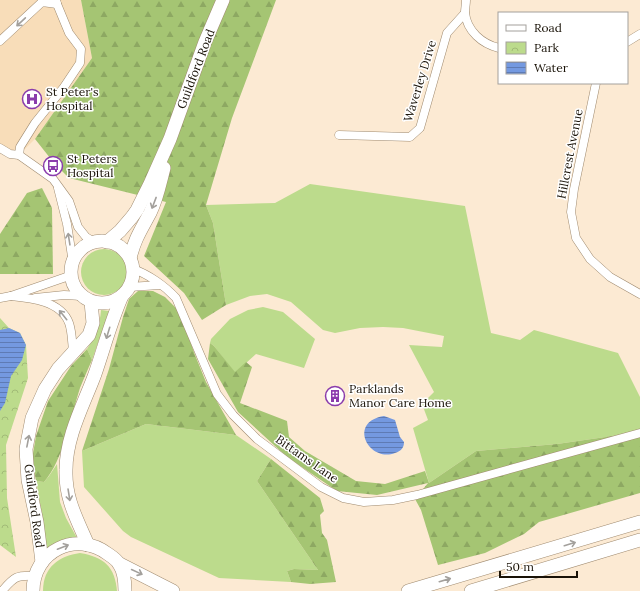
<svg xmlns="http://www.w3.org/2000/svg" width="640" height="591" font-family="Lora,serif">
  <defs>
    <pattern id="forest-firs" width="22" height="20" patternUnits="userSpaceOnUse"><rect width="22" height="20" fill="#a5c573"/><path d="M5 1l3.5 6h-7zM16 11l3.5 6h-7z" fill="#8da862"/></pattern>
    <pattern id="park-crowns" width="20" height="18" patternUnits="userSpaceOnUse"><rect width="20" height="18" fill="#bcdb8c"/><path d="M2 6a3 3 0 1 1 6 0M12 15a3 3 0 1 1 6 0" fill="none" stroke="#a1bb77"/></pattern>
    <pattern id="water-rules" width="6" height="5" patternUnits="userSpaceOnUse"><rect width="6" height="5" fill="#7499e0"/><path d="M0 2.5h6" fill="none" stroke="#5e7bb4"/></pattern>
  </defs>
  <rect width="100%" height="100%" fill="#fcead3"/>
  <path fill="#f8ddb9" d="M0,0H81L92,58L35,139L19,155L0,150Z"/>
  <g fill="#bcdb8c">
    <path d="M310,184L465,206L491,333L520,340L534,330L618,353L640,397V432L557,444L476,451L429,483L413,428L428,420L422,404L434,392L409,345L442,347L444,336L403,328L383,327L360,328L335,333L323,330L291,302L267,294L250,296L226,305L213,223L206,205L275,203Z"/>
    <circle cx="104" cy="272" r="23"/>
    <path d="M263,307L283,312L315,339L304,368L256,354L235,373L214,346L210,343L211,339L230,319L248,310Z"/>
    <path d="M101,310L109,311L92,360L87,349C95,337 100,325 101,310Z"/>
    <path d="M146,424L236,435L271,459L257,481L318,570L294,569L287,571L291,582L219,578L131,537L123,531L84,487L82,451Z"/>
    <path d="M57,464L60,502L66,518L77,538L46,552L42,514L36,481L44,482L49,476Z"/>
    <path d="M80,553C104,557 115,567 117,591H43C43,567 59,556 80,553Z"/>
  </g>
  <g fill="url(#forest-firs)">
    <path d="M81,0H276L232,118L206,205L213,223L226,305L202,320L184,293L144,256L166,202L69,178L54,163L35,139L92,58Z"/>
    <path d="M42,188L52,208L53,274H0V234L27,193Z"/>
    <path d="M138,291H153L165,297L180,312L195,355L206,382L236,435L146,424L82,451L109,369L123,317L129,299Z"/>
    <path d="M210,343L214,346L235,372L246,362L252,367L240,403L287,421L289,437L305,451L356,481L385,484L425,471L429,483L476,451L557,444L640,432V493L539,522L524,534L485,553L438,565L421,510L415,499L428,483L377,495L337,491L287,457L238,412L208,359Z"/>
    <path d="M87,349L92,360C88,369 84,378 80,388C71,416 63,461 44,482L36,481L32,459L36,436L48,401L71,366Z"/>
    <path d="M271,459L320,498L324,511L320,515L322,533L327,540L336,582L310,584L291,582L287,571L294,569L318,570L257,481Z"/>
  </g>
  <path fill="url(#park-crowns)" d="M0,318L9,328L20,333L26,345L28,378L6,445L7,498L16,557L0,545Z"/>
  <g fill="url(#water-rules)">
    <path d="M9,328L20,333L26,345L22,360L11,376L5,403L0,411V330Z"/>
    <path d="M384,416L395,420L400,437L404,442C404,448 401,451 395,453C369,463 347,422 384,416Z"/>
  </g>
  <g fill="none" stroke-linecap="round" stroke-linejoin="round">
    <g stroke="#a08b70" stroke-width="9">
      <g id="street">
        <path d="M466,0C466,4 465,9 465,13C467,31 482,44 499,48"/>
        <path d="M0,41L42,2L57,4"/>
        <path d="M627,42L640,34"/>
        <path d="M596,83L574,189L571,212L576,238L590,259L610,277L640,294"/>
        <path d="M339,135L410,137L420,128L447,33L465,13"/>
        <path d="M0,148L10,154L19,155L53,179L69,201L78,227L86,237L94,242"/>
        <path d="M19,155L20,147L35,123L64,87L80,63L81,49L69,33L57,4L56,0"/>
        <path d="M58,188L67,224L73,263"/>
        <path d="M133,269C148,274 165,286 176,298L217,394L233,415L257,439L321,487L343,498L364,502L393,500L417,495L640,433"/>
        <path d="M129,287L160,285"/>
        <path d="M11,296C31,298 61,301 69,323C72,331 72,342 73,351"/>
        <path d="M0,298L11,296L72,275"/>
        <path d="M35,298L64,295L82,296"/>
        <path d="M2,591C14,577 16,575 35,576"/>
      </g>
    </g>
    <g stroke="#a08b70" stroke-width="14">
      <g id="primary">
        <circle cx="102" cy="272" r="31"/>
        <path d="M107,242L120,231L132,217L137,210L150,184L170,139L205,42L223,0"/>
        <path d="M130,258C135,238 141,230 150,213C157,199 160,183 164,168"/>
        <path d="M88,545C77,519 65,499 66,470C66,436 84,404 95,374C104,348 111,321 122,296"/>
        <path d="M42,562L37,522L28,480L26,449L32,418L45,389L58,369L89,335L93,323L91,302"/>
        <path d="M120,564L173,591"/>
        <path d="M33,591C33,551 76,530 108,554C111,556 117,560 119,564C124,571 125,583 125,591"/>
        <path d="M408,591L640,522"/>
        <path d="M471,591L640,540"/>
      </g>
    </g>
    <use href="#street" stroke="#fff" stroke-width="8"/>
    <use href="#primary" stroke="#fff" stroke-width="13"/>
  </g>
  <defs><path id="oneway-shaft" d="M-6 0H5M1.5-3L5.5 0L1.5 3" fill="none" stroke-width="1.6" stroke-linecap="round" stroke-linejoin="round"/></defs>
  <g stroke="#a3a09c">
    <use href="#oneway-shaft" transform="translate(21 22) rotate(137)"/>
    <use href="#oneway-shaft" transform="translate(154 203) rotate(111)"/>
    <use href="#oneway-shaft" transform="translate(69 239) rotate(-99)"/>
    <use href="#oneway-shaft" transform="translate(63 315) rotate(-129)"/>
    <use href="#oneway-shaft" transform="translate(108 333) rotate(107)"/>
    <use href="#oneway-shaft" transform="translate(28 441) rotate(-79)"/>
    <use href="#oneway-shaft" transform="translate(69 495) rotate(81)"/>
    <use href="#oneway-shaft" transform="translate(570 544) rotate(-17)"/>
    <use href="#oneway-shaft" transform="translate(63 547) rotate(-21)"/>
    <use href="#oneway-shaft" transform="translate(137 572) rotate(25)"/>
    <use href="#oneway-shaft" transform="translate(445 580) rotate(-16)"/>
  </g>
  <defs>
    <g id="hospital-ring" transform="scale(1)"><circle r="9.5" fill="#fff" stroke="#8a3cac" stroke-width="1.5"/><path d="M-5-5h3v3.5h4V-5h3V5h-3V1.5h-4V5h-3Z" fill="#8a3cac"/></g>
    <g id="bus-ring" transform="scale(1)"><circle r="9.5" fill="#fff" stroke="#8a3cac" stroke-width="1.5"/><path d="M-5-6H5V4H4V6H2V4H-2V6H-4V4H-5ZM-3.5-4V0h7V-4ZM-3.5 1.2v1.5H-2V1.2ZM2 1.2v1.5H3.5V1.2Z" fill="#8a3cac"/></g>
    <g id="building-ring" transform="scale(1)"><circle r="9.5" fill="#fff" stroke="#8a3cac" stroke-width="1.5"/><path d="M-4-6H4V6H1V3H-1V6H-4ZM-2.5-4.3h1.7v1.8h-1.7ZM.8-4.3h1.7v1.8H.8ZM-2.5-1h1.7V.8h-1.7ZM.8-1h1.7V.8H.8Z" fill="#8a3cac"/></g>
  </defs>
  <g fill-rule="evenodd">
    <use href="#hospital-ring" x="32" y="99"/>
    <use href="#bus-ring" x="53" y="166"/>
    <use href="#building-ring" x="335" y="396"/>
  </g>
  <g text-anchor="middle" stroke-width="3" stroke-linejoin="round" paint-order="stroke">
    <g font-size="12" fill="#191207" stroke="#fff">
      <text transform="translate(196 69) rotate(-69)" y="4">Guildford Road</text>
      <text transform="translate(420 81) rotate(-73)" y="4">Waverley Drive</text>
      <text transform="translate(570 154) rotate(-79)" y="4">Hillcrest Avenue</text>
      <text transform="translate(307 459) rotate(35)" y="4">Bittams Lane</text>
      <text transform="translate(34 506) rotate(82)" y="4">Guildford Road</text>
    </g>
    <g font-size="12" fill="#191207" stroke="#fff" text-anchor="start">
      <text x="46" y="96">St Peter's<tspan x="46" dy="14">Hospital</tspan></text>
      <text x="67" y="163">St Peters<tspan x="67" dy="14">Hospital</tspan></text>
      <text x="349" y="393">Parklands<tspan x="349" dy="14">Manor Care Home</tspan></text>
    </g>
  </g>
  <rect x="498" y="12" width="130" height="72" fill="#ffffff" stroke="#a3a09c"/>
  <rect x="506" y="25" width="20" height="6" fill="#ffffff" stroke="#a3a09c"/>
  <text x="534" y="32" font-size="12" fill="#191207">Road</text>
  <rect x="506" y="42" width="20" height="12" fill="url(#park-crowns)" stroke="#a3a09c"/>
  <text x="534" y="52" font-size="12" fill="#191207">Park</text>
  <rect x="506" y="62" width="20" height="12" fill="url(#water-rules)" stroke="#a3a09c"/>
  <text x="534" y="72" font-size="12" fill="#191207">Water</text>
  <path d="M500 571v6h77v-6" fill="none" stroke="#191207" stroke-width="2"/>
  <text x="506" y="571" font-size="12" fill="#191207" stroke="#ffffff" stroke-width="3" paint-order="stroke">50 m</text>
</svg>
